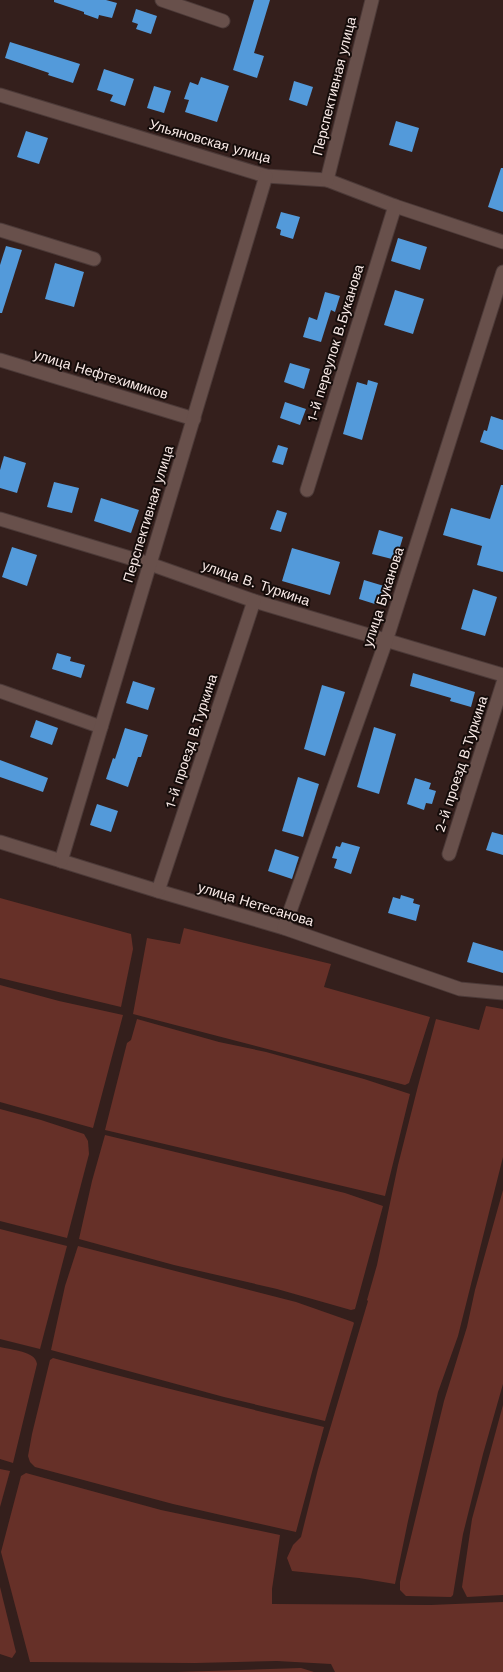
<svg xmlns="http://www.w3.org/2000/svg" width="503" height="1672" font-family="'Work Sans',sans-serif">
  <rect width="100%" height="100%" fill="#341f1c"/>
  <g fill="#663028">
    <path d="M0,898L131,934L133,949L121,1007L0,978Z"/>
    <path d="M184,928L331,964L324,987L430,1017L409,1083L405,1085L133,1014L147,938L180,944Z"/>
    <path d="M0,985L59,1001L123,1015L93,1128L0,1102Z"/>
    <path d="M486,1006L503,1009V1157L458,1336L438,1392L408,1521L395,1584L359,1578L292,1571L287,1558L293,1545L301,1537L318,1469L368,1301L367,1300L377,1265L398,1165L418,1086L436,1019L479,1030Z"/>
    <path d="M137,1019L219,1042L266,1052L364,1079L410,1094L385,1196L105,1130L127,1043L131,1040Z"/>
    <path d="M0,1109L41,1120L84,1134L88,1141L89,1154L67,1238L0,1221Z"/>
    <path d="M105,1135L345,1193L383,1206L355,1309L351,1310L277,1289L174,1265L79,1239L92,1181Z"/>
    <path d="M503,1190V1384L483,1454L463,1534L453,1595L451,1597L406,1596L400,1590V1582L444,1401L467,1327L475,1290Z"/>
    <path d="M0,1229L67,1246L40,1349L0,1339Z"/>
    <path d="M78,1246L296,1302L353,1322L354,1323L325,1421L224,1397L51,1350L65,1286Z"/>
    <path d="M0,1347C11,1350 36,1351 37,1364L13,1463L0,1459Z"/>
    <path d="M53,1358C143,1383 234,1405 324,1427L296,1532L173,1504L35,1467L30,1462L28,1456L32,1434L50,1360Z"/>
    <path d="M503,1405V1595L467,1597L462,1587L472,1519Z"/>
    <path d="M0,1469L10,1471L0,1507Z"/>
    <path d="M26,1473L161,1510L280,1535L272,1589V1604L431,1605L503,1602V1672H335L331,1664L277,1661L195,1663L30,1662L1,1552L21,1476Z"/>
    <path d="M0,1587L16,1652L12,1658L0,1654Z"/>
    <path d="M301,1668L314,1672H32H176Z"/>
  </g>
  <g fill="#539ada">
    <path d="M54,0H106L117,3L112,18L99,15L98,19L84,14V12L54,2Z"/>
    <path d="M254,0H270L254,53L264,56L257,78L233,70Z"/>
    <path d="M136,9L157,16L151,34L136,29L138,24L132,22Z"/>
    <path d="M10,42L80,64L73,83L48,75L49,73L5,58Z"/>
    <path d="M104,69L134,79L125,106L110,101L113,95L97,90Z"/>
    <path d="M201,77L229,86L217,122L185,112L189,100L184,99L190,82L198,85Z"/>
    <path d="M294,81L313,87L307,106L289,100Z"/>
    <path d="M154,86L171,91L164,113L147,108Z"/>
    <path d="M396,121L419,128L412,152L389,145Z"/>
    <path d="M26,131L48,138L39,164L17,157Z"/>
    <path d="M501,168H503V212L488,207Z"/>
    <path d="M281,212L300,217L293,239L280,235L281,230L276,228Z"/>
    <path d="M398,238L427,247L420,270L391,261Z"/>
    <path d="M6,246L22,250L2,313H0V265Z"/>
    <path d="M55,263L84,272L74,307L45,299Z"/>
    <path d="M395,290L424,299L413,334L384,325Z"/>
    <path d="M325,292L340,296L335,312L331,310L321,342L303,337L309,317L317,320Z"/>
    <path d="M290,363L310,369L304,389L284,382Z"/>
    <path d="M368,380L378,383L362,440L343,434L357,382L367,385Z"/>
    <path d="M285,402L306,409L300,425L280,418Z"/>
    <path d="M491,416L503,420V450L480,442L484,430L487,431Z"/>
    <path d="M278,445L288,448L283,465L272,462Z"/>
    <path d="M4,456L26,463L17,493L0,488V470Z"/>
    <path d="M54,482L79,488L72,513L47,507Z"/>
    <path d="M501,485H503V572L477,565L482,546L443,535L451,508L490,519Z"/>
    <path d="M101,498L139,510L131,533L94,521Z"/>
    <path d="M277,510L287,513L281,532L270,529Z"/>
    <path d="M379,530L403,537L396,560L372,554Z"/>
    <path d="M12,547L37,555L27,586L2,577Z"/>
    <path d="M292,548L340,562L330,595L282,581Z"/>
    <path d="M364,580L384,586L378,605L359,599Z"/>
    <path d="M473,589L497,597L485,636L461,629Z"/>
    <path d="M57,653L71,657L70,661L85,665L81,678L52,669Z"/>
    <path d="M413,673L475,692L471,707L450,701L451,698L410,686Z"/>
    <path d="M133,681L155,688L148,710L126,703Z"/>
    <path d="M322,685L345,692L325,756L304,749Z"/>
    <path d="M36,720L58,728L52,745L30,737Z"/>
    <path d="M374,727L396,734L379,794L357,787Z"/>
    <path d="M125,728L148,735L141,757H138L128,787L106,779L113,758L115,759Z"/>
    <path d="M0,760L48,778L43,792L0,777Z"/>
    <path d="M298,777L319,784L303,837L282,831Z"/>
    <path d="M415,778L431,783L429,789L436,791L432,804L426,803L424,810L407,804Z"/>
    <path d="M97,804L118,811L111,832L90,825Z"/>
    <path d="M492,832L503,835V855L486,850Z"/>
    <path d="M342,842L360,847L351,874L334,868L337,859L332,858L336,846L340,847Z"/>
    <path d="M275,849L299,857L292,879L268,871Z"/>
    <path d="M401,895L414,899L413,903L420,905L416,921L388,913L393,897L400,899Z"/>
    <path d="M473,942L503,951V973L467,962Z"/>
  </g>
  <g fill="none" stroke-linecap="round" stroke-linejoin="round">
    <g stroke="#4c3a38" stroke-width="15">
      <g id="minor">
        <path d="M162,0L223,21"/>
        <path d="M0,95L266,176L327,180L395,206L503,242"/>
        <path d="M327,180L372,0"/>
        <path d="M0,230L94,259"/>
        <path d="M0,360L194,419"/>
        <path d="M307,490L395,206"/>
        <path d="M0,519L150,564L254,601L503,675"/>
        <path d="M0,691L101,727"/>
        <path d="M0,842L158,891L284,928L460,989L503,993"/>
        <path d="M449,854L503,683"/>
        <path d="M61,861L266,176"/>
        <path d="M158,891L254,601"/>
        <path d="M284,928L386,641L503,272"/>
      </g>
    </g>
    <use href="#minor" stroke="#68504b" stroke-width="13"/>
  </g>
  <g text-anchor="middle" stroke-width="4" stroke-linejoin="round" paint-order="stroke">
    <g font-size="14" fill="#f9eae7" stroke="#150c0a">
      <text transform="translate(334 86) rotate(-76)" y="5">Перспективная улица</text>
      <text transform="translate(210 141) rotate(16)" y="5">Ульяновская улица</text>
      <text transform="translate(335 343) rotate(-73)" y="5">1-й переулок В.Буканова</text>
      <text transform="translate(101 374) rotate(17)" y="5">улица Нефтехимиков</text>
      <text transform="translate(148 514) rotate(-73)" y="5">Перспективная улица</text>
      <text transform="translate(256 583) rotate(19)" y="5">улица В. Туркина</text>
      <text transform="translate(383 597) rotate(-72)" y="5">улица Буканова</text>
      <text transform="translate(191 741) rotate(-72)" y="5">1-й проезд В.Туркина</text>
      <text transform="translate(461 764) rotate(-72)" y="5">2-й проезд В.Туркина</text>
      <text transform="translate(256 904) rotate(17)" y="5">улица Нетесанова</text>
    </g>
  </g>
</svg>
